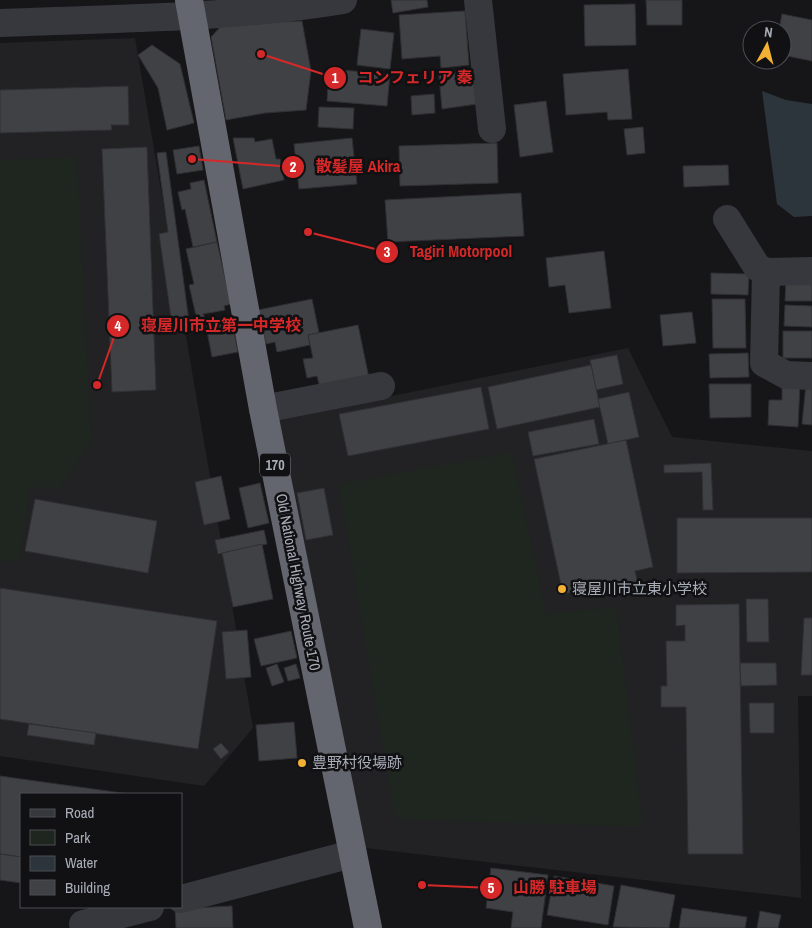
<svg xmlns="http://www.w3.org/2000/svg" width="812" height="928" font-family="'Archivo Narrow','Noto Sans JP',sans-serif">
  <rect width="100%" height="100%" fill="#161618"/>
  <g fill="#222225">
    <path d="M135,38L253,728L204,786L0,756V43Z"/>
    <path d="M628,348L672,437L812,451V696H798L801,898L365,848L279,419Z"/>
  </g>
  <g fill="#1e261f">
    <path d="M77,157L91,442L60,489L29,487L20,563L0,560V160Z"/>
    <path d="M512,452L546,614L616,607L643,827L395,819L339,484Z"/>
  </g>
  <path fill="#2c353c" d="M762,91L786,100L812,104V216L794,217L777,204Z"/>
  <g fill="#404145" stroke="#303034">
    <path d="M391,0H427L428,7L393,13Z"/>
    <path d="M646,0H682V25H647Z"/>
    <path d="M635,4L636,45L585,46L584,5Z"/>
    <path d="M465,11L469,65L441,68L440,56L402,59L399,15Z"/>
    <path d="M782,14L812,20V61L782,55V30H779Z"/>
    <path d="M302,21L311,71L306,110L265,113L226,120L211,37L223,24Z"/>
    <path d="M361,29L394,33L390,69L357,65Z"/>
    <path d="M152,45L180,64L194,123L167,130L158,88L138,55Z"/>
    <path d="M329,69L390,74L387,106L327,101Z"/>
    <path d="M628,69L632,119L608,120L607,112L566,115L563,74Z"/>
    <path d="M472,71L477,104L442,109L439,75Z"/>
    <path d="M128,86L129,125H111L112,130L0,133V90Z"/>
    <path d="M434,94L435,113L412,115L411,96Z"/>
    <path d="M546,101L553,152L520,157L514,105Z"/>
    <path d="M319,107L354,108L353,129L318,127Z"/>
    <path d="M643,127L645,153L627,155L624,129Z"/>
    <path d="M233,138H254L255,142L272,139L276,159H280L284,180L243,189Z"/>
    <path d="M352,138L357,184L299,189L294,144Z"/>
    <path d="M497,143L498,183L400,186L399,146Z"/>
    <path d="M199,146L203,170L177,174L173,150Z"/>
    <path d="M147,147L156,390L112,392L102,149Z"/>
    <path d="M166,152L189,321L172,324L159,234L168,232L157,153Z"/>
    <path d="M728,165L729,185L684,187L683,166Z"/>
    <path d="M204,180L217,242L193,247L185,209L182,210L178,192L191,189L190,183Z"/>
    <path d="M521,193L524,236L388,242L385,200Z"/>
    <path d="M217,242L231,304L224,306L225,310L203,314L205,318L197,320L189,285L194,284L186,249Z"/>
    <path d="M604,251L611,308L569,313L565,285L549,287L546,258Z"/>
    <path d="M711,273L749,274L748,295L711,294Z"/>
    <path d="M786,279L812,280V301H785Z"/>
    <path d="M312,299L319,333L308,335L310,345L277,352L275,342L266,344L258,310Z"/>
    <path d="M712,299H745L746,348H713Z"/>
    <path d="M785,305L812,306V327L784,326Z"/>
    <path d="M692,312L696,343L663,346L660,315Z"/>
    <path d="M232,321L238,352L212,357L206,326Z"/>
    <path d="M358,325L369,378L320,388L317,376L307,378L303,359L313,358L308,335Z"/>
    <rect x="783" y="331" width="29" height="27"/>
    <path d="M748,353L749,377L710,378L709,354Z"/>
    <path d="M617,355L623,384L596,390L590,360Z"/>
    <path d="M591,365L600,407L497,429L488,387Z"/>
    <path d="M782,383L800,384L798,427L768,425L769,400H782Z"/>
    <path d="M709,384H751V417L710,418Z"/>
    <path d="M806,384L812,385V425L802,424Z"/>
    <path d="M481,387L489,429L348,456L339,414Z"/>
    <path d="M629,392L639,437L608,444L598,399Z"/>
    <path d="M594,419L599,444L533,456L528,432Z"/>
    <path d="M626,440L653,567L635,571L638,584L585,595L584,590L563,594L534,459Z"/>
    <path d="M711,463L713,510H703L702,472L664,473V465Z"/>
    <path d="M221,476L230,519L204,525L195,482Z"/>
    <path d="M260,483L269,523L248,528L239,488Z"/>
    <path d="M324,488L333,535L306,540L297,493Z"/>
    <path d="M35,499L157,521L148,573L25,551Z"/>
    <path d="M677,518H812V572L677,573Z"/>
    <path d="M264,530L267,544L218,554L215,540Z"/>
    <path d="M262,544L273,599L233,607L222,553Z"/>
    <path d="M0,588L217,621L198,749L0,719Z"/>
    <path d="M746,599H768L769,642H747Z"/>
    <path d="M739,604L743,854H688L686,707H661V686H667L666,641H685V625L676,626V605Z"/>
    <path d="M804,618H812V675H801Z"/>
    <path d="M247,630L251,677L226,679L222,632Z"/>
    <path d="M291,631L297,658L261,666L254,639Z"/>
    <path d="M740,663H776L777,685L741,686Z"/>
    <path d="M277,664L284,682L272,686L266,668Z"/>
    <path d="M296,664L300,678L288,681L284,668Z"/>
    <path d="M749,703H774V733H750Z"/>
    <path d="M294,722L297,758L259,761L256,725Z"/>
    <path d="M29,724L96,733L94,745L27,735Z"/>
    <path d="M221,743L229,752L221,759L213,749Z"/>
    <path d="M0,776L129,794H21V857L0,854Z"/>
    <path d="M0,854L21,857V883L0,880Z"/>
    <path d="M491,868L548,875L541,928H511L513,912L486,908Z"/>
    <path d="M554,876L614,886L608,925L547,915Z"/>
    <path d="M621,885L675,895L669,928L613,927Z"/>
    <path d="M232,906L233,928H176L175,909Z"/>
    <path d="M682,908L747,917L745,928H679Z"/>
    <path d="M760,911L781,915L778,928H757Z"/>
  </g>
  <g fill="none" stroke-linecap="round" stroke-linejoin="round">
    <g stroke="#37383d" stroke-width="28">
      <path d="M478,0L492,129"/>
      <path d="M0,23C114,18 230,19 343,0"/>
      <path d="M727,219L757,267L766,272L812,271"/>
      <path d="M766,272L764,363L786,375L812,376"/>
      <path d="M263,409L381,386"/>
      <path d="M181,899L352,854"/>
      <path d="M83,924L150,907"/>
    </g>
    <path stroke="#63666e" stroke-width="28" d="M189,0L263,409L368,928"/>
  </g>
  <g fill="#f2b134" stroke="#111113" stroke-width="2">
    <circle cx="562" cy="589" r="5"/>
    <circle cx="302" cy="763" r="5"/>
  </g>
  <g text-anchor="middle" stroke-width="5" stroke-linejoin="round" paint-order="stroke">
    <rect fill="#111113" stroke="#7b7e86" stroke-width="1" x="260" y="453.5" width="30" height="23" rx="4"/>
    <g font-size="14" font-weight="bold" fill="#a8adb8">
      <text x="275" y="470">170</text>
    </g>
    <g font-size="15" fill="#a8adb8" stroke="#111113">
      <text transform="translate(298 582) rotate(79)" y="5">Old National Highway Route 170</text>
    </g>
    <g font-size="15" fill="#a8adb8" stroke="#111113" text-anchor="start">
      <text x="572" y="594">寝屋川市立東小学校</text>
      <text x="312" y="768">豊野村役場跡</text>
    </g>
  </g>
  <path fill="none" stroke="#d62828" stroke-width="2" d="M261 54L335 78M192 159L293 167M308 232L387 252M97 385L118 326M422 885L491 888"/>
  <g fill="#d62828" stroke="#111113" stroke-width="2">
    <circle cx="261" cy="54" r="5"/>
    <circle cx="192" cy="159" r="5"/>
    <circle cx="308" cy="232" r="5"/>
    <circle cx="97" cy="385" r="5"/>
    <circle cx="422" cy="885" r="5"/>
    <circle cx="335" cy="78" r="12"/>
    <circle cx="293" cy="167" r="12"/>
    <circle cx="387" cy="252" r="12"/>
    <circle cx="118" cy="326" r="12"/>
    <circle cx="491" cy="888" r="12"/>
  </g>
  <g font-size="15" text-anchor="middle" font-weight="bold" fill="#fff">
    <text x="335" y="83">1</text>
    <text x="293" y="172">2</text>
    <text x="387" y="257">3</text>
    <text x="118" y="331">4</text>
    <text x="491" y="893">5</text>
  </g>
  <g font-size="16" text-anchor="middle" font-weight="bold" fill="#d62828" stroke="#111113" stroke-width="5" stroke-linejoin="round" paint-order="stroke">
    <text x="415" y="83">コンフェリア 秦</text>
    <text x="358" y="172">散髪屋 Akira</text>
    <text x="461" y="257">Tagiri Motorpool</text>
    <text x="221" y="331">寝屋川市立第一中学校</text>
    <text x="555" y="893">山勝 駐車場</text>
  </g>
  <rect x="20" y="793" width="162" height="115" fill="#111113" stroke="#4d4f55"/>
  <rect x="30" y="809" width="25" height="8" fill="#37383d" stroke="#4d4f55"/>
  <text x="65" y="818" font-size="15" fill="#a8adb8">Road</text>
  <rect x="30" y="830" width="25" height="15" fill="#1e261f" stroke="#4d4f55"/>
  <text x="65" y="843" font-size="15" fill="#a8adb8">Park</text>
  <rect x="30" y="856" width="25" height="15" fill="#2c353c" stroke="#4d4f55"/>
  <text x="65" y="868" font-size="15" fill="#a8adb8">Water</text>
  <rect x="30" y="880" width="25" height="15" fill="#404145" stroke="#4d4f55"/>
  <text x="65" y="893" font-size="15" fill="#a8adb8">Building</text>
  <g transform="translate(767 45) rotate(7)"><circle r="24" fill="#111113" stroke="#4d4f55"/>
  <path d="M0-4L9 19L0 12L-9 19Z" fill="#f2b134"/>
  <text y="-8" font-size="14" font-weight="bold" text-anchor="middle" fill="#a8adb8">N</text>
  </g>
</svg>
